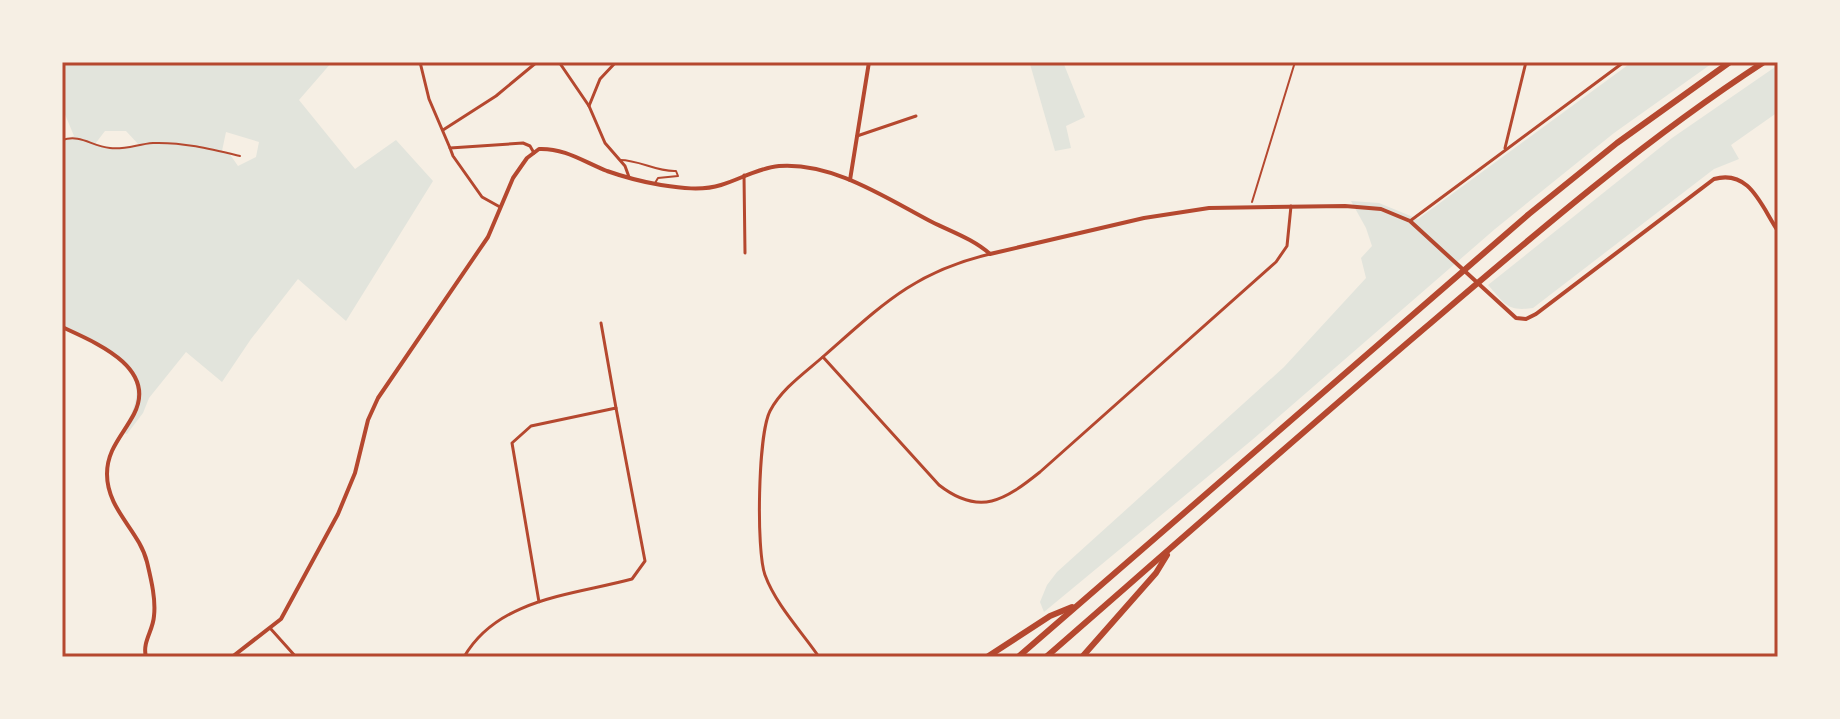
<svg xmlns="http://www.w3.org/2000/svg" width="1840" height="719" font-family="Rubik,sans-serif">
  <rect width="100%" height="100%" fill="#f6efe4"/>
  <g fill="#e2e4dc" fill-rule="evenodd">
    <path d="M62,62H332L299,100L355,169L396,140L433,181L346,321L298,279L251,339L222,382L186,352L149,398L143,413L127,434L121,432C163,369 111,353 62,327V140L74,136L64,112L62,113ZM105,131H126L139,145L118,149L95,144ZM226,132L259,142L256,157L238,166L229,153L222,151Z"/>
    <path d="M1033,62H1063L1085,117L1066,126L1071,148L1055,151L1030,64Z"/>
    <path d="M1632,62H1714L1614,133L1495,229L1252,440L1044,612L1040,602L1047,585L1057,572L1284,367L1366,278L1361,258L1372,246L1366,228L1351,201L1379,203L1418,219Z"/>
    <path d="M1778,65V112L1731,145L1739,159L1714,169L1533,308C1506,312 1505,303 1488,285L1672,138Z"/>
  </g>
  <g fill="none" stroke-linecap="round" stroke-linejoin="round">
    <g stroke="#b5482f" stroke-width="2">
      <path d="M62,140C81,134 91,146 110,148C125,150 138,144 153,143C183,142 211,149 240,156"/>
      <path d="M1252,202L1295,62"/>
    </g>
    <path stroke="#b5482f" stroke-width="2" d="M620,160C640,160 656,172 676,171L678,176L658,178L655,183"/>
    <g stroke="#b5482f" stroke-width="3">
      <path d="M420,62L429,99L450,148L523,143L530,146L534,153"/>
      <path d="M559,62L589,106L605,143L625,166L629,177"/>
      <path d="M589,106L600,79L616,62"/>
      <path d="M443,130L496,96L537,62"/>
      <path d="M857,136L916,116"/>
      <path d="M450,148L453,156L482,197L500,207"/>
      <path d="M1505,148L1526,62"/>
      <path d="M744,175L745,253"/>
      <path d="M1410,221L1624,62"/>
      <path d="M601,323L616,408"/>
      <path d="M823,357L939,485C980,517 1005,500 1040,472L1276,262L1287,246L1291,206"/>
      <path d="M270,628L296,657"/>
      <path d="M464,657C498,598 573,595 632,579L645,561L616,408L531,426L512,443L539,602"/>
      <path d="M819,657C802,632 776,605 765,575C756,550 758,435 770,411C782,388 806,372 825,355C882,305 914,272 990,254"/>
    </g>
    <g stroke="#b5482f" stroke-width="4">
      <path d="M850,180L869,62"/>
      <path d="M62,327C94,342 158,367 134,414C123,435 107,449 107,474C107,510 139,530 147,562C151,579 156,599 154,616C153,631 142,642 146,657"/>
      <path d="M232,657L281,619L338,514L355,473L368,420L378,398L488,237L513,178L527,158L539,149C565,148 584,162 607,171C624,177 643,182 661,185C680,188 702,191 721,185C741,179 758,168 779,166C833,162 886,198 932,222C952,232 973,239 990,254L1144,218L1209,208L1345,206L1381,209L1410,221L1516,318L1526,319L1536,314L1714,179C1750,169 1761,206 1778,231"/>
    </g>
    <path stroke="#b5482f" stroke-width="5" d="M62,657H63"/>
    <g stroke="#b5482f" stroke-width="6">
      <path d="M987,657L1050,616L1072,607"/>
      <path d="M1018,657L1529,214L1617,143L1730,62"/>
      <path d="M1046,657C1172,547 1298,436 1426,327C1535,234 1644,140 1764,62"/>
      <path d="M1082,657L1156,573L1167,555"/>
    </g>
  </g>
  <rect width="1840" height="719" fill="none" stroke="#f6efe4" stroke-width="128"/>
  <rect x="64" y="64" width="1712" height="591" fill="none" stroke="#b5482f" stroke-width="3"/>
</svg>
